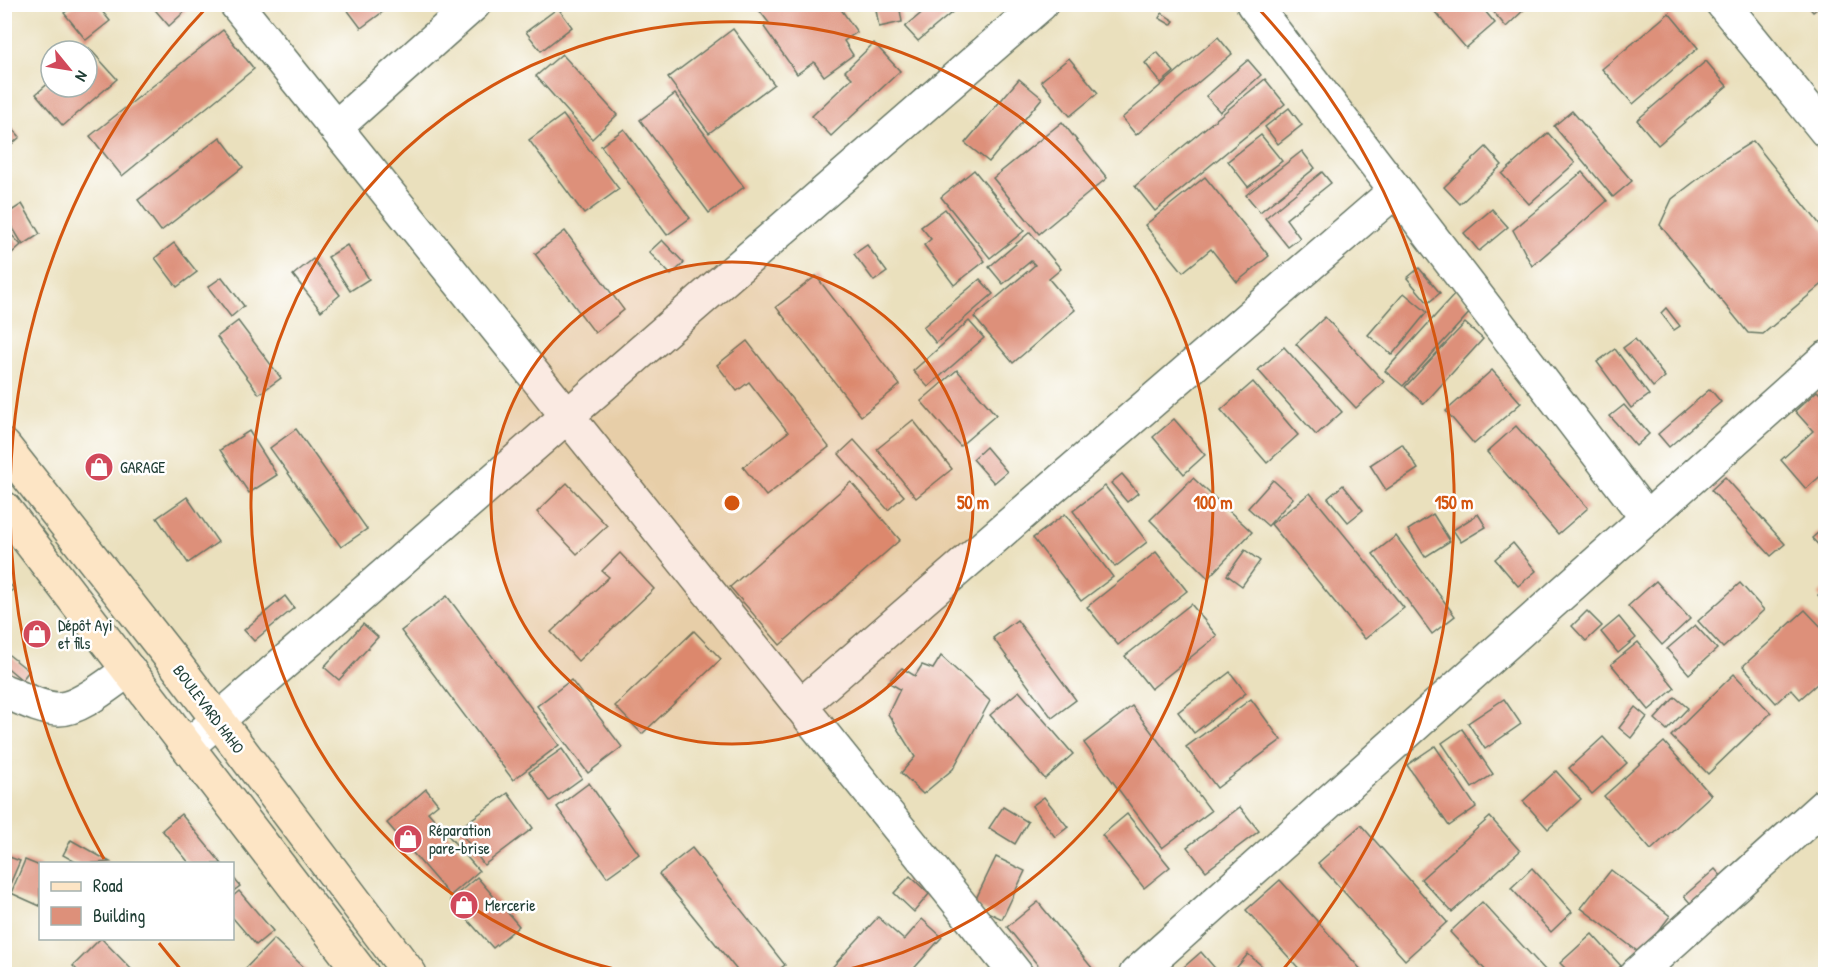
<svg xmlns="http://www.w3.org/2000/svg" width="1830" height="979" font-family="'Patrick Hand',sans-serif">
  <rect width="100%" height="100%" fill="#fff"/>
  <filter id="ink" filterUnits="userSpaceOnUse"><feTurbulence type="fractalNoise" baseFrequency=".0167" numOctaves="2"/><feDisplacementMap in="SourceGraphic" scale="12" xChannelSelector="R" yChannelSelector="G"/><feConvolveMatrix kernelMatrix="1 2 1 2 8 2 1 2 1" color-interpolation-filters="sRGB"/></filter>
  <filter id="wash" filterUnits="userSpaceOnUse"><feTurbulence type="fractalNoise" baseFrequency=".008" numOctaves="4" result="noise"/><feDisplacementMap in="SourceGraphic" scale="24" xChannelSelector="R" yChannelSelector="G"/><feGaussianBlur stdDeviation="1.35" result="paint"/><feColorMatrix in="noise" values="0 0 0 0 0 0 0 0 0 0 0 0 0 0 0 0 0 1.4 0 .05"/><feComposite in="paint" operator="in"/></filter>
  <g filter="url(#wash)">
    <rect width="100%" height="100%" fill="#eae0bd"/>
    <g id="blocks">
      <g fill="#dd907a">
        <path d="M150,4H193L169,26Z"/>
        <path d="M343,4H385L388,8L361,28Z"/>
        <path d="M875,4H899L902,22L879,27Z"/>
        <path d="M932,4H962L918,41L905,27Z"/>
        <path d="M1428,4H1479L1495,23L1466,48Z"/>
        <path d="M1487,4H1530L1506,27Z"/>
        <path d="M75,5H97L110,21L86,40L64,13Z"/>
        <path d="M755,5H838L857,32L844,41L853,55L824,76L814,62L797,74L764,27L769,23Z"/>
        <path d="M1807,5H1822L1813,12Z"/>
        <path d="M558,8L572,27L541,51L526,32Z"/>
        <path d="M1162,13L1174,21L1171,25L1159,18Z"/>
        <path d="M1669,13L1698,48L1633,104L1602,69Z"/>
        <path d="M733,29L774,84L709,133L668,78Z"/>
        <path d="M223,30L254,69L122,176L90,136Z"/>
        <path d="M1218,37L1232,54L1136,135L1122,118Z"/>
        <path d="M874,43L900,71L831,136L812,116L852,78L845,71Z"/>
        <path d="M89,48L117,79L63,126L36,94L51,81V87H87V50Z"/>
        <path d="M1157,52L1174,72L1161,83L1145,63Z"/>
        <path d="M562,54L617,115L592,139L536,76Z"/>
        <path d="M1069,58L1098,93L1070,116L1041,81Z"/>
        <path d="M1248,60L1261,75L1220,112L1206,96Z"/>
        <path d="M1706,61L1727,86L1658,145L1637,120Z"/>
        <path d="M1019,79L1042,98L989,162L965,143Z"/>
        <path d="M1265,79L1285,104L1155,211L1135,186Z"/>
        <path d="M675,94L744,187L709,213L640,120Z"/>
        <path d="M1289,108L1302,125L1278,144L1265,127Z"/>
        <path d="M1572,111L1632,181L1613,197L1554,126Z"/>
        <path d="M563,115L619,189L584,214L529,140Z"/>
        <path d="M4,118L20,137L4,151Z"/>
        <path d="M1062,122L1107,178L1039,234L993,178Z"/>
        <path d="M624,129L690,218L667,235L601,146Z"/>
        <path d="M1548,133L1575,163L1529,204L1502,174Z"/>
        <path d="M1261,135L1282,161L1248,187L1228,161Z"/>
        <path d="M220,137L243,167L161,231L138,200Z"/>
        <path d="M1753,141L1826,232V281L1763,334L1748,333L1660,225L1672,199L1724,159Z"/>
        <path d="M1486,147L1502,165L1460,204L1444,187Z"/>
        <path d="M1302,151L1315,168L1260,212L1246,195Z"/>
        <path d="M974,170L1024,231L990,258L941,197Z"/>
        <path d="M1322,172L1331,183L1286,219L1300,238L1288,247L1265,218Z"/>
        <path d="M1582,172L1607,201L1532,266L1513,230Z"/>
        <path d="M1205,177L1269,256L1237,282L1211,249L1183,272L1145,225Z"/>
        <path d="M22,204L40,234L23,245L5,215Z"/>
        <path d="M945,209L985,261L954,285L924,245L931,239L921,227Z"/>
        <path d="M1492,209L1508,227L1479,251L1464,233Z"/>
        <path d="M7,230L21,245L4,260V232Z"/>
        <path d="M565,231L624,310L595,333L535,254Z"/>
        <path d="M1030,232L1061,269L1049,279L1075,310L1013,363L974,317L1035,265L1031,261L1003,284L989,267Z"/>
        <path d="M662,240L684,263L671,275L649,252Z"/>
        <path d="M174,243L197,272L177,287L155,258Z"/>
        <path d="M347,245L369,279L350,291L328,257Z"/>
        <path d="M867,245L887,272L874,281L854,254Z"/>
        <path d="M313,259L340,295L321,311L293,275Z"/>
        <path d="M1419,268L1440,293L1428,303L1407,278Z"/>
        <path d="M816,276L900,385L861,416L776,307Z"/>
        <path d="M222,277L244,306L231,317L208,287Z"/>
        <path d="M980,279L993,294L936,343L923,327Z"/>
        <path d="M1404,293L1427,312L1392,355L1368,335Z"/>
        <path d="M1455,294L1472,310L1403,386L1385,371Z"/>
        <path d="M1666,308L1680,326L1674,330L1661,313Z"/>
        <path d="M1325,317L1384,382L1356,408L1296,344Z"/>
        <path d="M238,321L281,378L259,394L217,337Z"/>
        <path d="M969,321L984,338L928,387L913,371Z"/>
        <path d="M1465,323L1483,339L1424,404L1405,387Z"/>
        <path d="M1635,339L1665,377L1653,387L1623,348Z"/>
        <path d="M747,341L829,447L766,496L743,467L788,432L749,382L737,391L717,365Z"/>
        <path d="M1284,347L1342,412L1316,435L1258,370Z"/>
        <path d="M1615,349L1649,395L1631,408L1597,362Z"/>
        <path d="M957,370L996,415L960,446L921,401Z"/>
        <path d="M1492,370L1521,403L1474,444L1446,411Z"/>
        <path d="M1253,382L1298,435L1267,463L1221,410Z"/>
        <path d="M1710,389L1721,402L1669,447L1658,434Z"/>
        <path d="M1817,391L1826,400V471L1806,489L1781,460L1813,431L1795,411Z"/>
        <path d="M1624,405L1649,434L1636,446L1610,416Z"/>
        <path d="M1174,419L1205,455L1184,474L1153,437Z"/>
        <path d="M913,420L952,469L916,498L877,449Z"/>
        <path d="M1516,426L1588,508L1558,534L1487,452Z"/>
        <path d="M296,429L367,529L341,547L270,448Z"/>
        <path d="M249,431L277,475L249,493L220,450Z"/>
        <path d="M854,440L904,496L888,510L839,454Z"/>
        <path d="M1402,444L1418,469L1386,490L1370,465Z"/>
        <path d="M986,447L1007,472L994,483L973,459Z"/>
        <path d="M1122,474L1138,493L1127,502L1111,483Z"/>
        <path d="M1725,477L1785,544L1771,556L1711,490Z"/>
        <path d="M1193,478L1252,532L1208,578L1150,520Z"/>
        <path d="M1273,480L1293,498L1268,526L1248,508Z"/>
        <path d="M851,482L900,540L780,645L730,587Z"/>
        <path d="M567,483L607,526L577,554L537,512Z"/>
        <path d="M1343,485L1363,510L1348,522L1328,498Z"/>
        <path d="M1105,486L1147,542L1115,567L1073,511Z"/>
        <path d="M1310,493L1404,608L1365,639L1271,524Z"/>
        <path d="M187,497L218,542L188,563L157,518Z"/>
        <path d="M1065,514L1113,577L1081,601L1033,538Z"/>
        <path d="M1433,514L1450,541L1425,557L1408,530Z"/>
        <path d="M1478,514L1486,527L1461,542L1453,530Z"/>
        <path d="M1826,526V553L1812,538Z"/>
        <path d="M1396,536L1455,616L1432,634L1373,554Z"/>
        <path d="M1513,543L1536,571L1518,586L1495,559Z"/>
        <path d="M1245,550L1260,561L1242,586L1227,575Z"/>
        <path d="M1156,552L1187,591L1118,645L1087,607Z"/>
        <path d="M620,553L654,589L578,661L551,632L609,577L602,571Z"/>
        <path d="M4,577L14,589L4,596Z"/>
        <path d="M1656,581L1690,619L1662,645L1628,606Z"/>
        <path d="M1740,583L1764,610L1723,648L1698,621Z"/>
        <path d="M1826,588V605L1818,595Z"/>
        <path d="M285,596L294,608L254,641L244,630Z"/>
        <path d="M447,596L559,745L513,780L401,631Z"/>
        <path d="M1191,604L1217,636L1151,689L1125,656Z"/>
        <path d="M1805,610L1826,632V654L1822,657L1826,661V676L1800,699L1791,689L1776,703L1743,666Z"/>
        <path d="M1587,611L1602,626L1586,641L1572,626Z"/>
        <path d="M1619,617L1636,638L1618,653L1601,632Z"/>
        <path d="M1017,620L1076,700L1052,718L993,638Z"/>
        <path d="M363,624L378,637L339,680L324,667Z"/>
        <path d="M1695,625L1717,649L1689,674L1667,649Z"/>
        <path d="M694,631L721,659L642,734L615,706Z"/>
        <path d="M1638,642L1675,688L1649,710L1611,664Z"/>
        <path d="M4,651L29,671L22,680L4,665Z"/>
        <path d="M941,656L990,701L953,769L923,794L901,773L915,757L888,714L900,689L888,682L902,668L915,676L922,665L933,669Z"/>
        <path d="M1230,672L1246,693L1194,733L1178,712Z"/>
        <path d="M1734,674L1771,713L1708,774L1671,736Z"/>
        <path d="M571,680L622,747L588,773L537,706Z"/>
        <path d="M1019,691L1073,754L1045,779L990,715Z"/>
        <path d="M1675,697L1688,708L1667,730L1655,719Z"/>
        <path d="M1251,699L1281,740L1217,788L1186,747Z"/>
        <path d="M1504,699L1521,724L1485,749L1468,723Z"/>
        <path d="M1132,706L1211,811L1162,848L1084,743Z"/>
        <path d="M1635,707L1647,717L1631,738L1619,728Z"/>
        <path d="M1462,729L1493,774L1472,788L1442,743Z"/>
        <path d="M1603,737L1627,763L1592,794L1569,768Z"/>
        <path d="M1664,742L1711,795L1651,850L1604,796Z"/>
        <path d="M1435,746L1476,807L1449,826L1407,765Z"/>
        <path d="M562,749L582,778L550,801L529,772Z"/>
        <path d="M1556,771L1581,799L1548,829L1523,801Z"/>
        <path d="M589,783L639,854L607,877L557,807Z"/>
        <path d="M426,789L438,804L428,812L479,871L450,896L387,823Z"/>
        <path d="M508,793L533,828L484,865L458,829Z"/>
        <path d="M1044,797L1068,827L1055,837L1032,806Z"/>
        <path d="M1003,807L1028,822L1015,844L989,828Z"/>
        <path d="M1240,807L1259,831L1206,871L1187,847Z"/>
        <path d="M181,814L222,864H190L162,830Z"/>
        <path d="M1127,814L1170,867L1144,888L1102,835Z"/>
        <path d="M1490,817L1520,851L1452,912L1421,879Z"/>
        <path d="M1361,825L1447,922L1405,960L1318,863Z"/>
        <path d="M71,840L110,862L79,864L63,855Z"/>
        <path d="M692,848L785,965L772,974H740L659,874Z"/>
        <path d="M4,855L20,861L7,891L4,890Z"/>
        <path d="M996,857L1025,871L1002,919L973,905Z"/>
        <path d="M25,860L40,866V906L11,893Z"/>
        <path d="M1532,868L1572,912L1551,932L1511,888Z"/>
        <path d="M1715,869L1722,877L1691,904L1684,896Z"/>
        <path d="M1611,870L1670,916L1641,954L1581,908Z"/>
        <path d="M232,876L240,886L232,892Z"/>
        <path d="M910,876L929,894L914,912L894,893Z"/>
        <path d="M477,877L519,926L493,948L450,900Z"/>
        <path d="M1280,880L1365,974H1304L1246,910Z"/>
        <path d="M239,891L273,931L256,945L232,917V897Z"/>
        <path d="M1038,902L1097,974H1045L1007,927Z"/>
        <path d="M1482,902L1546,971L1543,974H1489L1450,932Z"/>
        <path d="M878,917L904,940L922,919L942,937L909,974H826Z"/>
        <path d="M1592,934L1621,966L1612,974H1571L1560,963Z"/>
        <path d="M101,938L136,974H81L73,966Z"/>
        <path d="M274,939L311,974H240Z"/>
        <path d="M1201,952L1220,974H1176Z"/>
        <path d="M1248,954L1268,971L1264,974L1232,973Z"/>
      </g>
    </g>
  </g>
  <g filter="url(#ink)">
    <use href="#blocks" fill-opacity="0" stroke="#667664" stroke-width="1.5"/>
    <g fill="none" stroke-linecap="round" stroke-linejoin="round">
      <g stroke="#667664" stroke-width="36">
        <g id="minor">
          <path d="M236,4L1016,974"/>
          <path d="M1253,4L1647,518"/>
          <path d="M1723,4L1826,131"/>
          <path d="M336,127L474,4"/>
          <path d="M4,691C21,698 41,709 59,709C80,709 111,682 129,670"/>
          <path d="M800,706L1396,190"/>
          <path d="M188,746L1041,4"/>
          <path d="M1136,974L1826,358"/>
          <path d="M1637,974L1826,804"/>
        </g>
      </g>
      <g stroke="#667664" stroke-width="36">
        <g id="secondary">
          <path d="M4,446L174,662L410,974"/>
          <path d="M4,508L362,974"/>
        </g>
      </g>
      <use href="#minor" stroke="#fff" stroke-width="33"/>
      <use href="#secondary" stroke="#fde5c5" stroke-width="33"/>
    </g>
  </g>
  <circle cx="732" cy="503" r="241" fill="#d45610" fill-opacity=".12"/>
  <g fill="none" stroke="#d45610" stroke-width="3">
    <circle cx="732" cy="503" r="241"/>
    <path d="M636 974A481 481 0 1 1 828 974"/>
    <path d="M183 972A722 722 0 0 1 159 943M104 859A722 722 0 0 1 208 6M1256 6A722 722 0 0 1 1281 972"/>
  </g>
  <defs>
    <g id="shop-disc" transform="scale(1.5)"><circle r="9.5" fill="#d1495b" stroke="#fff"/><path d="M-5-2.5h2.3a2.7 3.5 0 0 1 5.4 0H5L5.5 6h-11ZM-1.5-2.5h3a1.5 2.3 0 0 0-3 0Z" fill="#fff"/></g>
  </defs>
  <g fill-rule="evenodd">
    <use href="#shop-disc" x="99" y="467"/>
    <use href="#shop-disc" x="37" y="634"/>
    <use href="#shop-disc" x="408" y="839"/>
    <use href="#shop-disc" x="464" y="905"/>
  </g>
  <g text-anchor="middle" stroke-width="5" stroke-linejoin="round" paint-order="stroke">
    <g font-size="16" fill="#1f3d34" stroke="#fff" text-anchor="start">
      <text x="120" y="473">GARAGE</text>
      <text x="58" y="631">Dépôt Ayi<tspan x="58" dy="18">et fils</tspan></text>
      <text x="429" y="836">Réparation<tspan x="429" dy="18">pare-brise</tspan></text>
      <text x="485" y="911">Mercerie</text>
    </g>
    <g font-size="16" fill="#1f3d34" stroke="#fff">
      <text transform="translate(209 709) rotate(53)" y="6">BOULEVARD HAHO</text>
    </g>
  </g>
  <circle cx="732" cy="503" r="9" fill="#d45610" stroke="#fff" stroke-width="3"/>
  <g font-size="18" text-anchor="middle" font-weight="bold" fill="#d45610" stroke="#fff" stroke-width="5" stroke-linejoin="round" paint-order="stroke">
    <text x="973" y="509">50 m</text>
    <text x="1213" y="509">100 m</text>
    <text x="1454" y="509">150 m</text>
  </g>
  <rect width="1830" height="979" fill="none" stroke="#fff" stroke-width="24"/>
  <rect x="39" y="862" width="195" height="78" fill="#ffffff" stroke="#a5b1ae" stroke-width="1.5"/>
  <rect x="51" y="882" width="30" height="9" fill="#fde5c5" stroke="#a5b1ae" stroke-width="1.5"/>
  <text x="93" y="892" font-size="18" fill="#1f3d34">Road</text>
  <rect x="51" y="907" width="30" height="18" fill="#dd907a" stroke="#a5b1ae" stroke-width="1.5"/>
  <text x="93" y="922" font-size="18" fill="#1f3d34">Building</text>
  <g transform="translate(69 69) rotate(120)"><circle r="28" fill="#ffffff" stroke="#a5b1ae" stroke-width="1.5"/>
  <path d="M0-4.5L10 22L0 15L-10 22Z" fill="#d1495b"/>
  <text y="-9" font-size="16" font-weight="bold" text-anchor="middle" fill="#1f3d34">N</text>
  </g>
</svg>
